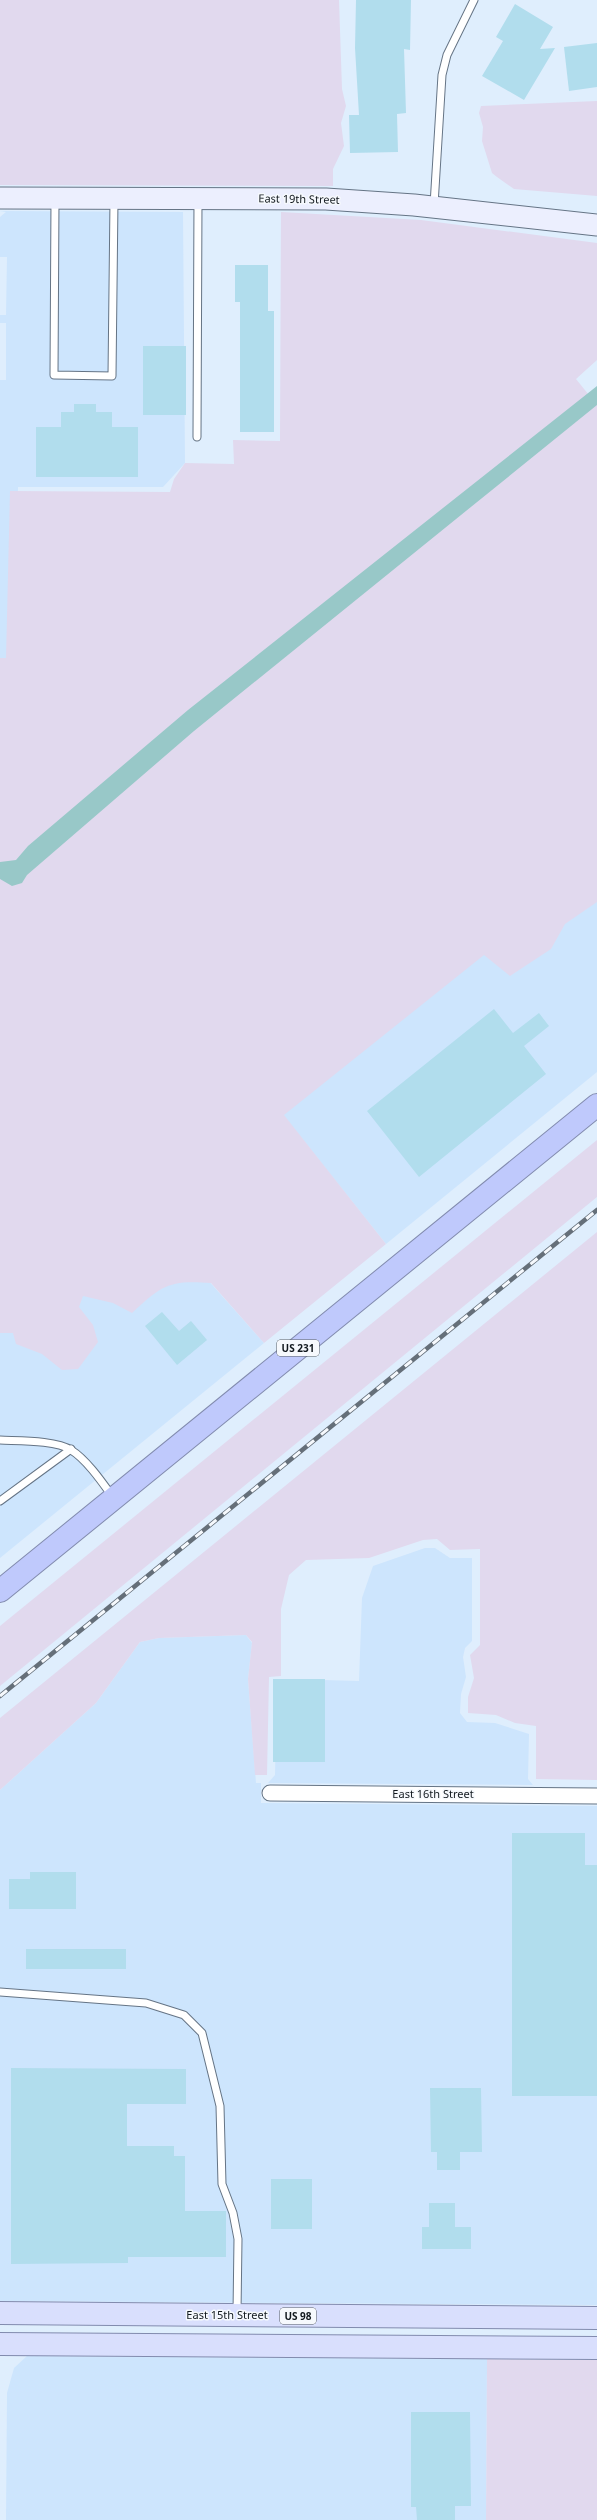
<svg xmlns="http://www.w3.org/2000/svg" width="597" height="2520" font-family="'Noto Sans',sans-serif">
  <rect width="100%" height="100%" fill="#dfeefd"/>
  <g fill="#cde5fd">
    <path d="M0,211L183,212L185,463L163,487H18L15,693H0V380H6V323H0V315H6L7,257H0V217L6,212Z"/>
    <path d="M597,835V1072L386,1244L273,1102Z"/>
    <path d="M207,1279L264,1343L0,1558V1280Z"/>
    <path d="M425,1548H435L450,1558H472V1641L465,1648L463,1657L466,1677L461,1694L460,1713L467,1722L495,1723L529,1734L528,1779L533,1785L268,1783L275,1775L277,1685L286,1679L359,1681L362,1598L373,1566Z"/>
    <path d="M246,1635L252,1643L248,1679L256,1783H261V1803L597,1806V2305L0,2301V1790L96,1703L140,1642L159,1638Z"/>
    <path d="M27,2356L487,2359L486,2520H6L7,2393L14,2368Z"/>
  </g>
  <g fill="#e1d9ee">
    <path d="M0,0H339L342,89L346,106L341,123L344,146L333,169V186L0,185Z"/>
    <path d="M597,101V196L514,189L497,177L492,173L482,141L483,127L479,113L481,106Z"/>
    <path d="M281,212L421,220L597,243V360L576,379L597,405V902L565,924L551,949L510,976L484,955L284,1115L386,1244L264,1343L211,1283C169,1280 162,1285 132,1313L113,1303L83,1296L79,1307L93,1325L98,1342L78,1369L62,1370L42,1354L16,1344L13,1333H0V658H6L10,491L170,492L174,479L185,463L234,464L233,440L280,441Z"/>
    <path d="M597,1140V1197L0,1686V1626Z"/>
    <path d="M597,1232V1780L536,1779V1726L515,1723L496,1715L468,1713V1697L474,1678L470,1655L480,1645V1549L450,1550L437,1539L423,1540L369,1558L306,1560L289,1575L281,1609V1676L269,1677L267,1775H255L248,1679L252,1642L246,1635L159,1638L140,1642L96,1703L0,1790V1718Z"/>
    <path d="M487,2359L597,2360V2520H486Z"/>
  </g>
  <path fill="#98c8c8" d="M597,386V405L194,731L27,875L22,883L12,886L0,879V862L16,860L28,846L188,710Z"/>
  <g fill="#b1dded">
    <path d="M356,0H411L410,50L404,49L406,113L397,114L398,152L350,153L349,115H359L355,48Z"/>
    <path d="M515,4L553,27L540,49L555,48L524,100L482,76L503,41L496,37Z"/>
    <path d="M597,43V87L569,91L564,47Z"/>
    <path d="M235,265H268V311H274V432H240V302H235Z"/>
    <rect x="143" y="346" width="43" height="69"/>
    <path d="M74,404H96V412H112V427H138V477H36V427H61V412H74Z"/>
    <path d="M494,1009L513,1033L539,1013L549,1026L524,1046L546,1074L419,1177L367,1111Z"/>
    <path d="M162,1312L179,1331L191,1321L207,1340L177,1365L145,1326Z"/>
    <rect x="273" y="1679" width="52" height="83"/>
    <path d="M512,1833H585V1865H597V2096H512Z"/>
    <path d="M30,1872H76V1909H9V1879H30Z"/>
    <rect x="26" y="1949" width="100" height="20"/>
    <path d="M11,2068L186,2069V2104H127V2146H174V2156H185V2211H226V2257H128V2263L11,2264Z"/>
    <path d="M430,2088H481L482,2152H460V2170H437V2152H431Z"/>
    <rect x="271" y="2179" width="41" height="50"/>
    <path d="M429,2203H455V2227H471V2249H422V2227H429Z"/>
    <path d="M411,2412H470L471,2506H455V2520H417L416,2507H411Z"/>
  </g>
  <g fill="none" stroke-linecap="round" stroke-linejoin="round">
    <g stroke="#657485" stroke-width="9">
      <g id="lane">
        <path d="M55,200L54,375L112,376L114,200"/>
        <path d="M434,205L442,75L447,55L474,0"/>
        <path d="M197,437L198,200"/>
        <path d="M0,1440C18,1441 56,1440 71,1450C86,1459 102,1482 112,1496"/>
        <path d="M0,1501L71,1449"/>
        <path d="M0,1992L146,2003L184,2015L202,2033L220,2106L222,2184L233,2213L238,2239L237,2313"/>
      </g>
    </g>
    <g stroke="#657485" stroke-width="17">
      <path id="street" d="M270,1793L597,1796"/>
    </g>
    <g stroke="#657485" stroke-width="23">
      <path id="secondary" d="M0,198L326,199L414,205L597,225"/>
    </g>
    <g stroke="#828bae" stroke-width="24">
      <g id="primary">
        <path d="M0,2313L597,2318"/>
        <path d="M0,2344L597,2348"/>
      </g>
    </g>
    <g stroke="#828bae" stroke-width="24">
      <path id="highway" d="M0,1591L597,1105"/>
    </g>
    <use href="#lane" stroke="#fff" stroke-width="7"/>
    <use href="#street" stroke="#fff" stroke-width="15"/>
    <use href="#secondary" stroke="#eceffe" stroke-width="21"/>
    <use href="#primary" stroke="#d9dffd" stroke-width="22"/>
    <use href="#highway" stroke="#bfc9fc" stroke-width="22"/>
    <g stroke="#656f79" stroke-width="4.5">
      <path id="rail" d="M0,1696L597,1210"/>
    </g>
    <use href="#rail" stroke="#f6f9fd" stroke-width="3" stroke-dasharray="9" stroke-linecap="butt"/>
  </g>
  <g text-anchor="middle" stroke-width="3" stroke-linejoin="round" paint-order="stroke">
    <g fill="#f6f9fd" stroke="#565c61" stroke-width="1">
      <rect x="277" y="1340" width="42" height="16" rx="3"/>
      <rect x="280" y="2308" width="36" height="16" rx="3"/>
    </g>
    <g font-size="10" font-weight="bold" fill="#11181e">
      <text x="298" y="1352">US 231</text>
      <text x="298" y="2320">US 98</text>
    </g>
    <g font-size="11" fill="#11181e" stroke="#f6f9fd">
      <text transform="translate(299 199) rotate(1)" y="4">East 19th Street</text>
      <text x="433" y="1798">East 16th Street</text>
      <text x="227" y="2319">East 15th Street</text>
    </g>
  </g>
</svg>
